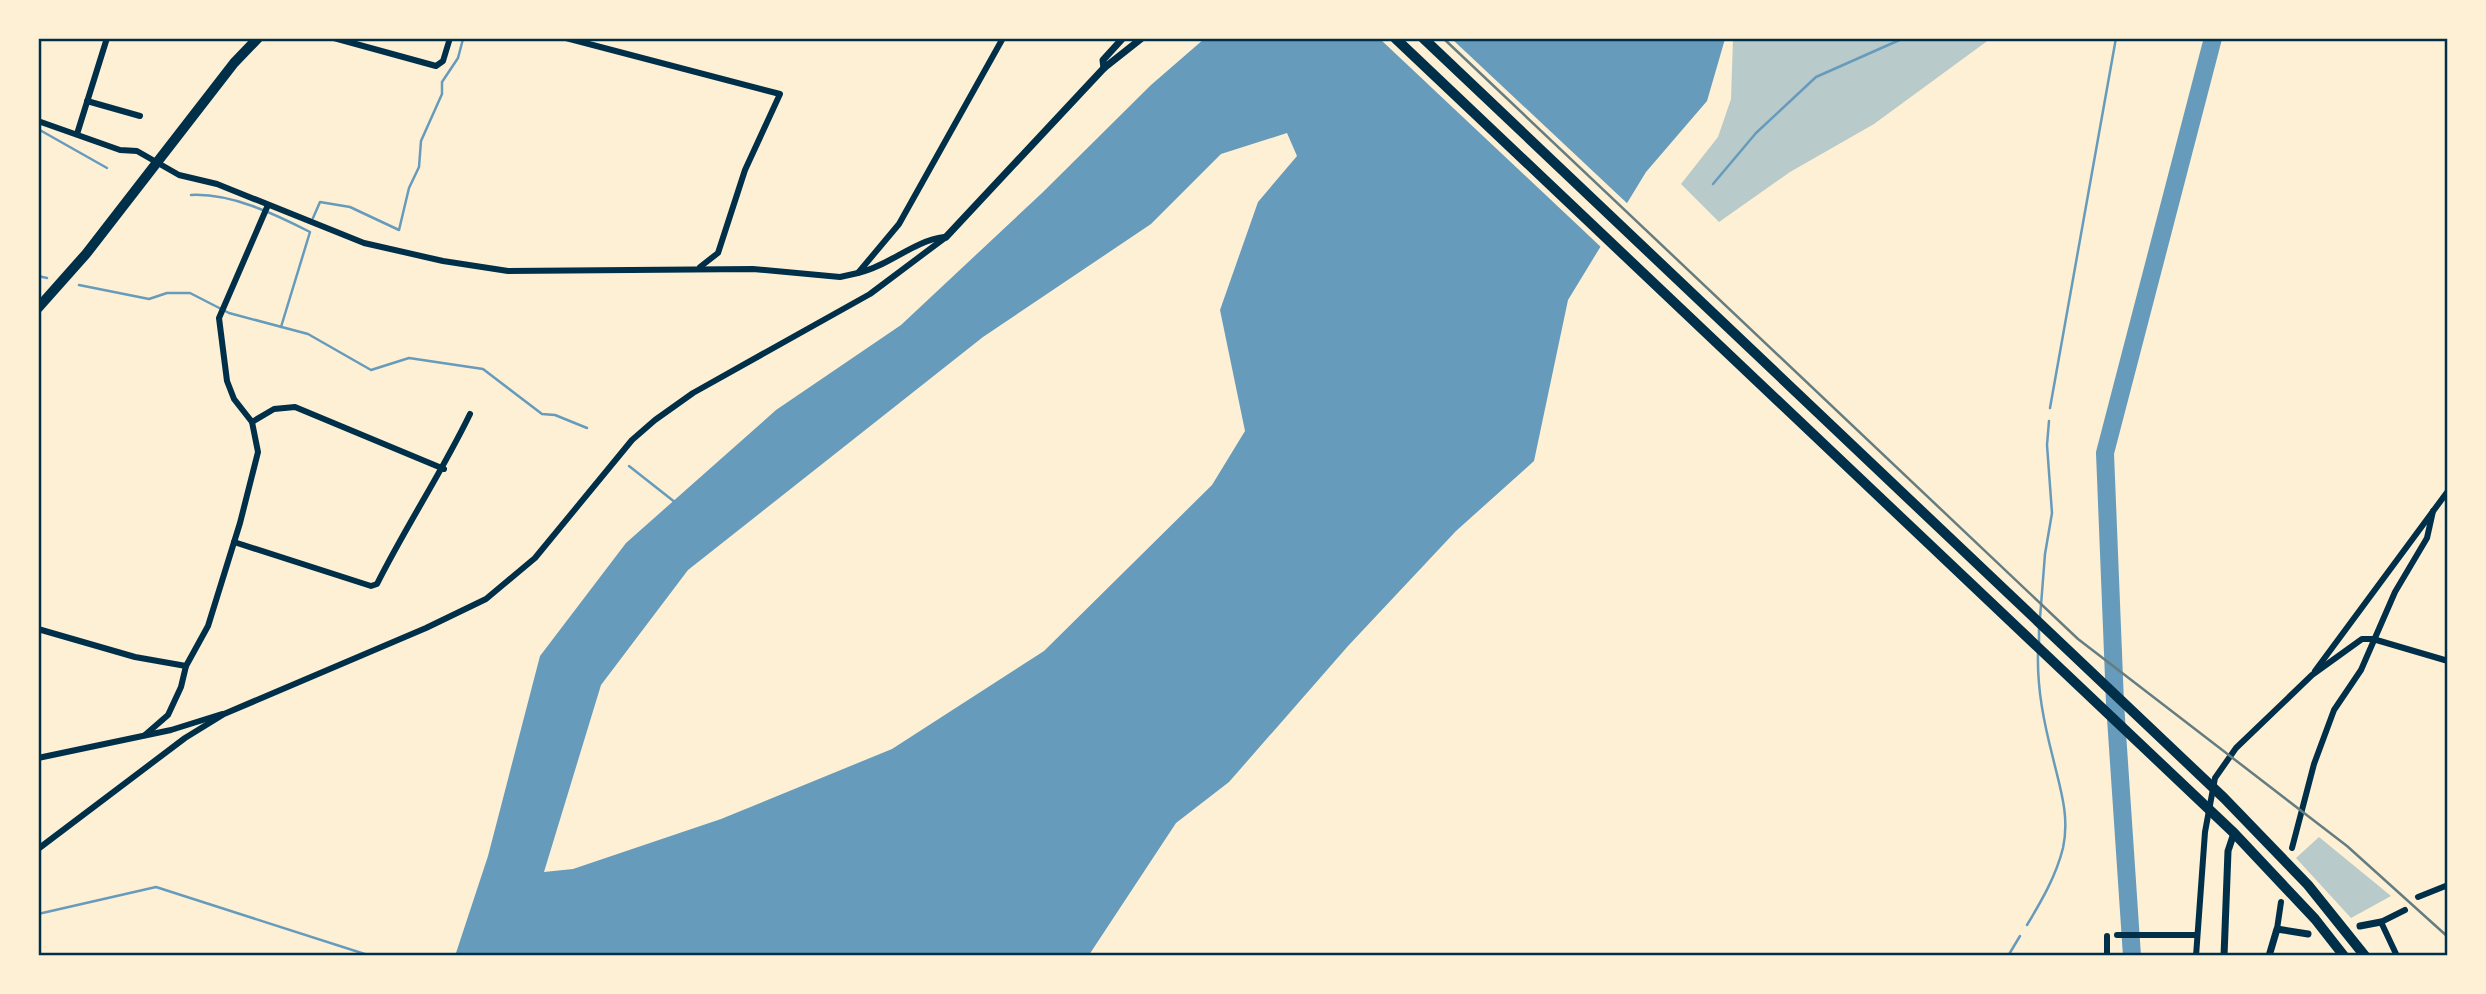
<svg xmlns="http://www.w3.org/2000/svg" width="2486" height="994" font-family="'Public Sans',sans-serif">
  <rect width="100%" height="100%" fill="#fdf0d5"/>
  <g fill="#b9caca">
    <path d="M1733,39V38L1990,39L1874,124L1790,172L1719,222L1681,184L1718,137L1731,99Z"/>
    <path d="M2319,837L2391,896L2351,918L2296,858Z"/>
  </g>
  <path fill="#669bbc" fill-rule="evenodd" d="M1204,39H1725L1707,101L1646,172L1568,300L1534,461L1456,531L1348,646L1229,782L1176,823L1089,955L455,956L488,856L540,656L626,543L776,410L901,325L1042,193L1151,85ZM1287,133L1297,156L1258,202L1220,310L1245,431L1212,485L1044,651L892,749L721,819L573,869L544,872L601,685L688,570L983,337L1151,224L1221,154Z"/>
  <path fill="#fdf0d5" d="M1380,39H1452L1630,206L1603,249Z"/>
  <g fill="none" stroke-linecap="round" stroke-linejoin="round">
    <g stroke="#669bbc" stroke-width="2.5">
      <path d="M38,129L107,168"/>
      <path d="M1713,184L1756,133L1816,77L1904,38"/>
      <path d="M191,195C231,193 275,214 310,232L281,327"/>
      <path d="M313,218L320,202L350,207L399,230L409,188L419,167L421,141L442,94V82L458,58L463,39"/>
      <path d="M38,276L47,278"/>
      <path d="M79,285L149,299L167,293H190L229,313L308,334L371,370L409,358L483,369L542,414L555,415L587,428"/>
      <path d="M2050,408L2116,38"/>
      <path d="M629,466L676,503"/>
      <path d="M2040,618L2045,554L2052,513L2047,445L2049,421"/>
      <path d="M2039,643V628"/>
      <path d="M38,914L156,887L371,956"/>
      <path d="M2027,925C2042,900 2056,876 2063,848C2070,816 2060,788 2053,758C2044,723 2037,689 2038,653"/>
      <path d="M2008,956L2020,936"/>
    </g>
    <path stroke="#669bbc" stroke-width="18" d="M2132,956L2115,703L2105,453L2213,38"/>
    <g stroke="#003049" stroke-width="6">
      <path d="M334,38L436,66L443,61L450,38"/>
      <path d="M566,38L780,94L745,170L718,253L700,267"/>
      <path d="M87,101L140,116"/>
      <path d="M38,121L120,150L137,151L179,175L217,184L364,243L443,261L508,271L753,269L840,277L858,273"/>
      <path d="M77,134L107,38"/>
      <path d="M944,237C913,241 889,266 858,273L899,224L1003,38"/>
      <path d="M252,422L274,409L295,407L444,469"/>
      <path d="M234,542L371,586L377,584C406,526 442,472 470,414"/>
      <path d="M38,629L135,657L186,666"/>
      <path d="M2315,671L2448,491"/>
      <path d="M145,735L168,715L181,687L186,666L208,626L240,523L258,452L252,422L234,399L227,381L219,318L268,205"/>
      <path d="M38,758L171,730L222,714"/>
      <path d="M2292,848L2314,764L2334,710L2361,670L2395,592L2427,538L2433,511"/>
      <path d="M38,849L185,738L224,714L426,628L486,599L535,558L632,440L655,420L693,393L870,294L946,237"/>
      <path d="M2418,897L2448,885"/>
      <path d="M2277,929L2281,902"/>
      <path d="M2117,935H2195"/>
      <path d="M2107,936V956"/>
      <path d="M2196,956L2205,832L2215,778L2236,748L2312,675L2362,639H2373L2448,661"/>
      <path d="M2397,956L2381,922L2405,910"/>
    </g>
    <g stroke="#003049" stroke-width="7">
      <path d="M1104,68L1103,60L1123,38"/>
      <path d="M946,237L1104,68L1142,38"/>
      <path d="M2360,926L2381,922"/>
      <path d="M2224,956L2228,851L2234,833"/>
      <path d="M2269,956L2277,929L2308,934"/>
    </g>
    <g stroke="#003049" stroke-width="10">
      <path d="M1395,38L2234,833L2315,919L2344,956"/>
      <path d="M1423,38L2224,798L2308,885L2365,956"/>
      <path d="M38,308L86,254L234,63L258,38"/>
    </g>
    <path stroke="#657d81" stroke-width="2.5" d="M1443,38L2078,639L2347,846L2448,937"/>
  </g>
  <rect width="2486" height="994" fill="none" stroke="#fdf0d5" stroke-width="80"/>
  <rect x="40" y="40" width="2406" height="914" fill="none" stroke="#003049" stroke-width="2.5"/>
</svg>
